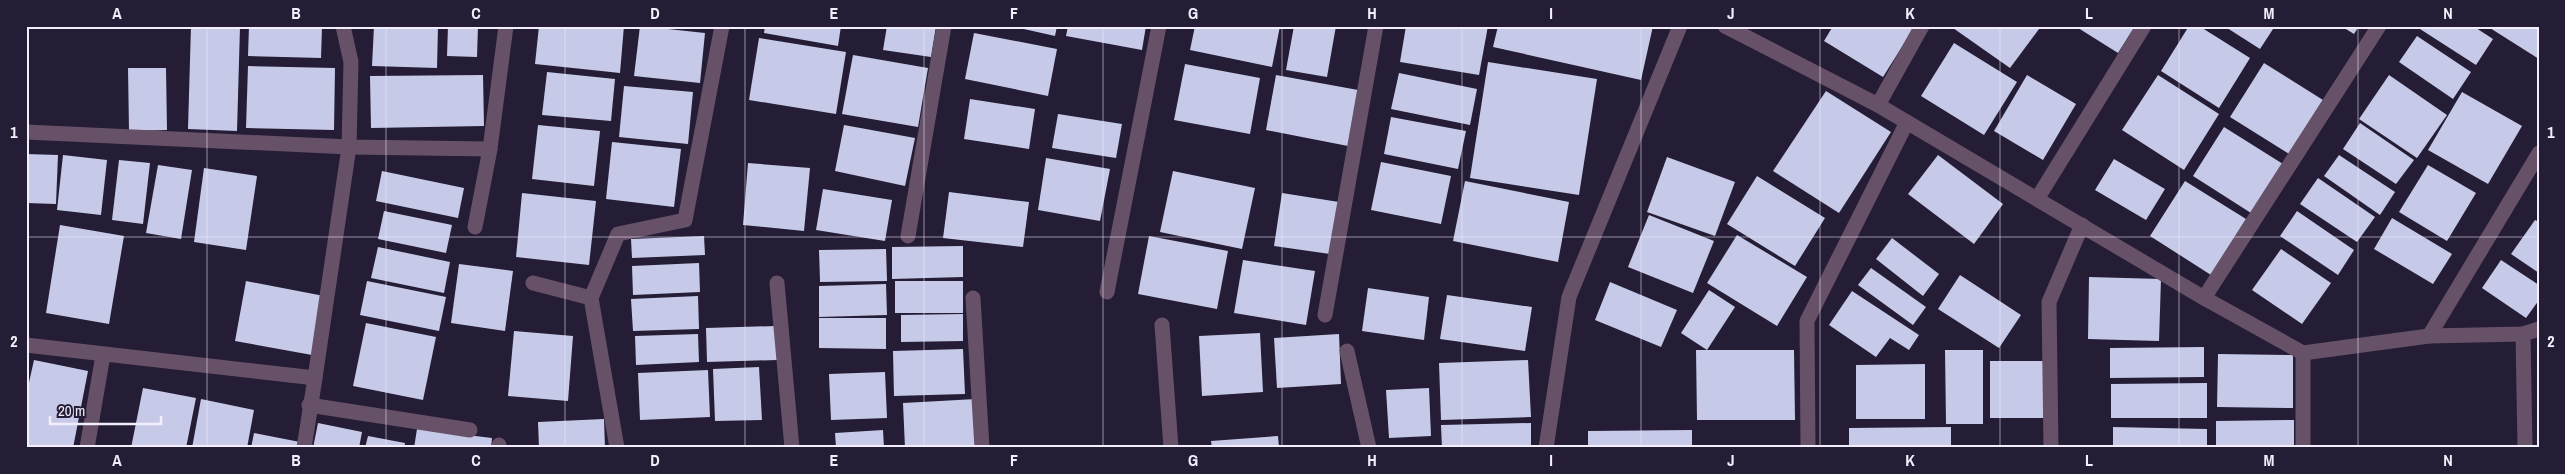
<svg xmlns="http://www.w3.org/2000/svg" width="2565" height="474" font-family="'Archivo Narrow',sans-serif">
  <rect width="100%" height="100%" fill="#251c35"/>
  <g fill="#c6cae8">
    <path d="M191,26L240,27L237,131L188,129Z"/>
    <path d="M249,26H322L321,58L248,56Z"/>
    <path d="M374,26H438L437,68L372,66Z"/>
    <path d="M448,26H478L477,57L447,56Z"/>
    <path d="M539,26H624L620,73L535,64Z"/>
    <path d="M640,26L705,33L700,83L634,76Z"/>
    <path d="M765,26H841L838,46L764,33Z"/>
    <path d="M887,26H936L931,57L883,50Z"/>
    <path d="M1010,26H1057L1055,36Z"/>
    <path d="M1068,26H1146L1142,50L1066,36Z"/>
    <path d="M1195,26H1280L1272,67L1190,50Z"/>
    <path d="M1294,26H1336L1327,77L1286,70Z"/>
    <path d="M1406,26H1488L1479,75L1400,62Z"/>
    <path d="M1498,26H1653L1641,80L1493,47Z"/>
    <path d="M1833,26H1915L1883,77L1824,41Z"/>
    <path d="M1954,26H2035L2039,29L2010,68L1953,28Z"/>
    <path d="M2075,26H2135L2118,53Z"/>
    <path d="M2189,26H2199L2250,58L2219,108L2161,71Z"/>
    <path d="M2224,26H2275L2260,49Z"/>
    <path d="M2341,26H2359L2354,34Z"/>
    <path d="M2421,26H2473L2493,39L2476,65L2420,29Z"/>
    <path d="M2491,26H2539V59L2490,28Z"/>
    <path d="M974,33L1057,49L1048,96L965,79Z"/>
    <path d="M2417,36L2471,72L2453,99L2399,62Z"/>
    <path d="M759,38L846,52L836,114L749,100Z"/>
    <path d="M1954,43L2017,82L1984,135L1921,96Z"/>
    <path d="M853,55L928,68L918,127L842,114Z"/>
    <path d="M1488,62L1597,79L1579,195L1470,178Z"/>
    <path d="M2264,63L2323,100L2289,154L2230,117Z"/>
    <path d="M1185,64L1260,78L1250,134L1174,120Z"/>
    <path d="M248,66L335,68L334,130L246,128Z"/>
    <path d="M128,68H166L167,130L129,131Z"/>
    <path d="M547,72L615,79L611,121L542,115Z"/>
    <path d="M1399,73L1477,89L1470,125L1391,109Z"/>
    <path d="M483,75L484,126L371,128L370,76Z"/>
    <path d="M1276,75L1358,90L1348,146L1266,130Z"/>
    <path d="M2027,75L2076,104L2043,160L1994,131Z"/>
    <path d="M2158,75L2219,114L2184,170L2122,130Z"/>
    <path d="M2389,75L2447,115L2417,158L2359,119Z"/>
    <path d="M624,86L693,92L688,144L619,137Z"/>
    <path d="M1826,91L1891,132L1839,213L1773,171Z"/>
    <path d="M2462,92L2522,126L2488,184L2428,150Z"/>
    <path d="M970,99L1035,109L1029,149L964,139Z"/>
    <path d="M1058,114L1122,124L1116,158L1052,148Z"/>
    <path d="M1391,117L1466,131L1458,169L1384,154Z"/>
    <path d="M2360,123L2414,160L2396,184L2343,149Z"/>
    <path d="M538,125L600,131L594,186L532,179Z"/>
    <path d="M844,125L915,138L905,186L835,171Z"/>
    <path d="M2224,127L2283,164L2251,213L2193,176Z"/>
    <path d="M612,142L681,149L674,207L606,199Z"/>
    <path d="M26,154L58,155L56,204L26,203Z"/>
    <path d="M63,155L107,160L101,215L57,210Z"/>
    <path d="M1938,155L2003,204L1974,244L1908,194Z"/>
    <path d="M2339,155L2395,192L2380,215L2324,176Z"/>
    <path d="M1667,157L1735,182L1715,236L1647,212Z"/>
    <path d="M1046,158L1110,169L1100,221L1038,210Z"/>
    <path d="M2114,159L2165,189L2146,220L2095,190Z"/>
    <path d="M119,160L150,163L143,224L112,220Z"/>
    <path d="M1381,162L1451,176L1441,224L1371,210Z"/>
    <path d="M748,163L810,168L804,231L743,225Z"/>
    <path d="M158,165L192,170L181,239L146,233Z"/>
    <path d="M2428,165L2476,193L2447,241L2399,212Z"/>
    <path d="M204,168L257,176L246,250L194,242Z"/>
    <path d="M382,171L464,188L458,218L376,201Z"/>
    <path d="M1173,171L1255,188L1242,249L1160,232Z"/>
    <path d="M1757,176L1825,218L1795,266L1727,224Z"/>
    <path d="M2318,178L2375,217L2357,242L2300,204Z"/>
    <path d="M1465,181L1569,202L1558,262L1453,241Z"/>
    <path d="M2185,181L2246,219L2211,275L2150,236Z"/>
    <path d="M823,189L892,200L885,241L816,230Z"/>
    <path d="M949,192L1029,202L1023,247L943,238Z"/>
    <path d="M522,193L596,201L589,265L516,257Z"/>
    <path d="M1282,193L1339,202L1330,254L1274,246Z"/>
    <path d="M384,211L452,225L446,253L378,239Z"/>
    <path d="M2297,211L2354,250L2338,275L2280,236Z"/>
    <path d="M1649,215L1714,241L1693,293L1628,267Z"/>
    <path d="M2392,218L2452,254L2433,284L2374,249Z"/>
    <path d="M2535,220L2539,222V273L2511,254Z"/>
    <path d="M60,225L124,236L109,324L46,313Z"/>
    <path d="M1737,235L1807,277L1777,326L1707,283Z"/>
    <path d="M704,236L705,255L632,258L631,239Z"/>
    <path d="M1149,236L1228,251L1217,309L1138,294Z"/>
    <path d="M1892,238L1939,274L1923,296L1876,259Z"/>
    <path d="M963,246V277L892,279V247Z"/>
    <path d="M378,247L450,262L444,293L371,278Z"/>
    <path d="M886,249L887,281L820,282L819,250Z"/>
    <path d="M2281,249L2331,283L2302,324L2252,290Z"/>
    <path d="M1243,260L1315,271L1306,325L1234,313Z"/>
    <path d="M2501,260L2539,285V300L2526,318L2482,288Z"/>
    <path d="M699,263L700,292L633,295L632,266Z"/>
    <path d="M459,264L513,271L505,331L451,323Z"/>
    <path d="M1871,268L1926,307L1913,325L1858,285Z"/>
    <path d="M1960,275L2021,315L1999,348L1938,309Z"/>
    <path d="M2089,277L2161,279L2159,341L2088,339Z"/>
    <path d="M246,281L324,296L312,355L235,341Z"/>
    <path d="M367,281L446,297L439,331L360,315Z"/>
    <rect x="895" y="281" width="68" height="32"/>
    <path d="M1610,282L1677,310L1661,347L1595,320Z"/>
    <path d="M886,284L887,315L819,317V286Z"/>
    <path d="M1368,288L1429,297L1424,340L1362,331Z"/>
    <path d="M1709,290L1735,307L1707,350L1681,333Z"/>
    <path d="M1852,291L1919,335L1909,350L1890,338L1876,357L1829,325Z"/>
    <path d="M1447,295L1532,307L1525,351L1440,339Z"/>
    <path d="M698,296L699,329L633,331L631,299Z"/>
    <path d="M963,314V341L901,342V315Z"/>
    <path d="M819,318H886V349L819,348Z"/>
    <path d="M366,323L436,337L423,400L353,386Z"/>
    <path d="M775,326L777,360L707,362L706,328Z"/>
    <path d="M514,331L573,336L568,401L508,396Z"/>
    <path d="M1260,333L1263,392L1202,396L1199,336Z"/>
    <path d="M698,334L699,362L636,365L635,336Z"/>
    <path d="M1339,334L1341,384L1277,388L1274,338Z"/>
    <path d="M2204,347V377L2110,378V348Z"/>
    <path d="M963,349L965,394L894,396L893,351Z"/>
    <path d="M1696,350H1794L1795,420H1697Z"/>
    <path d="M1945,350H1983V424H1946Z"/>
    <path d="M2218,354L2293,355V408L2217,407Z"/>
    <path d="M34,360L88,371L73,448H26V396Z"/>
    <path d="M1528,360L1531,417L1441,420L1439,363Z"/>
    <rect x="1990" y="361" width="55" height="57"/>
    <path d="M1925,364V419H1856V365Z"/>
    <path d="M759,367L762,420L715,421L713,369Z"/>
    <path d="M708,370L710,417L640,420L638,373Z"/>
    <path d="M885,372L887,418L831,420L829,374Z"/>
    <path d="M2207,383V418H2111V384Z"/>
    <path d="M143,388L196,398L186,448H131Z"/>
    <path d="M1429,388L1431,436L1389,438L1386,390Z"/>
    <path d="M201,399L254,410L247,448H192Z"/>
    <path d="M976,399L978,448H905L903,403Z"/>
    <path d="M604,419L605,448H539L538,422Z"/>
    <path d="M2294,420V448H2216V421Z"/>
    <path d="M318,423L362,432L359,448H313Z"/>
    <path d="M1531,423V448H1442L1441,425Z"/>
    <path d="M1951,427V448H1849V428Z"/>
    <path d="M2113,427L2207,429V448H2113Z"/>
    <path d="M417,429L492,438L491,448H414Z"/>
    <path d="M883,430L884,448H836L835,433Z"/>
    <path d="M1692,430V448H1588V431Z"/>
    <path d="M254,433L300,442L299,448H251Z"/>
    <path d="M368,436L405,443L404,448H365Z"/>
    <path d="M1278,436L1279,448H1212L1211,441Z"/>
  </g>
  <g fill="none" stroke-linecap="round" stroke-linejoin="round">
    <g stroke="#665169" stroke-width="15">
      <path d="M1725,26L1878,105L2204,298L2303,353L2429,336L2523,334L2539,329"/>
      <path d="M1878,105L1922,26"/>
      <path d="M26,132L349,147L490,149"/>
      <path d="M2037,199L2144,26"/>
      <path d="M475,227L490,149L506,26"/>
      <path d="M908,236L944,26"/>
      <path d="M533,283L591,298L617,448"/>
      <path d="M777,283L792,448"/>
      <path d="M1107,292L1159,26"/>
      <path d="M591,298L618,234L685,220L722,26"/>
      <path d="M973,298L982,448"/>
      <path d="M2204,298L2379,26"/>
      <path d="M1325,315L1376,26"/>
      <path d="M1162,325L1171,448"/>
      <path d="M2523,334L2525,448"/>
      <path d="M2429,336L2539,153"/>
      <path d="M1347,351L1369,448"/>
      <path d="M315,378L349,147L351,62L343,26"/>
      <path d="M309,405L470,430"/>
      <path d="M87,448L103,355"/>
      <path d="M499,448V445"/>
      <path d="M1808,448L1807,321L1907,122"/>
      <path d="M2051,448L2049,302L2082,225"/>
      <path d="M2303,448V353"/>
    </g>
    <g stroke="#665169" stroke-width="15">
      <path d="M26,345L315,378L304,448"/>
      <path d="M1546,448L1569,297L1680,26"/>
    </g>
  </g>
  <path fill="none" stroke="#f3eefc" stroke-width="1" stroke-opacity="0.55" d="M207,26V448M386,26V448M565,26V448M745,26V448M924,26V448M1103,26V448M1282,26V448M1462,26V448M1641,26V448M1820,26V448M2000,26V448M2179,26V448M2358,26V448M26,237H2539"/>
  <rect width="2565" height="474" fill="none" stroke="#251c35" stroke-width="55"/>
  <path d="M50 416v8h111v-8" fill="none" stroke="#f3eefc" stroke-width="2.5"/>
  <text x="58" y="416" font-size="15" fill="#f3eefc" stroke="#251c35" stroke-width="4" paint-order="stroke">20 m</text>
  <rect x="28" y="28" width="2510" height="418" fill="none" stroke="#f3eefc" stroke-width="2"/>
  <g font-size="16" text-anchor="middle" font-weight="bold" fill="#f3eefc">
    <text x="117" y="19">A</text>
    <text x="296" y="19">B</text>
    <text x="476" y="19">C</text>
    <text x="655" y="19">D</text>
    <text x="834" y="19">E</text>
    <text x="1014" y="19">F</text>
    <text x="1193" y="19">G</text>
    <text x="1372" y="19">H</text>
    <text x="1551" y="19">I</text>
    <text x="1731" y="19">J</text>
    <text x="1910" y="19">K</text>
    <text x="2089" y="19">L</text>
    <text x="2269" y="19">M</text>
    <text x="2448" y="19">N</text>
    <text x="14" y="138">1</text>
    <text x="2551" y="138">1</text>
    <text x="14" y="347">2</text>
    <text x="2551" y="347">2</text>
    <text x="117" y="466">A</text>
    <text x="296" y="466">B</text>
    <text x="476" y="466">C</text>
    <text x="655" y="466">D</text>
    <text x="834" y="466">E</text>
    <text x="1014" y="466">F</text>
    <text x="1193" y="466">G</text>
    <text x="1372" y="466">H</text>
    <text x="1551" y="466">I</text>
    <text x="1731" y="466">J</text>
    <text x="1910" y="466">K</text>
    <text x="2089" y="466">L</text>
    <text x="2269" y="466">M</text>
    <text x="2448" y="466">N</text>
  </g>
</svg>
